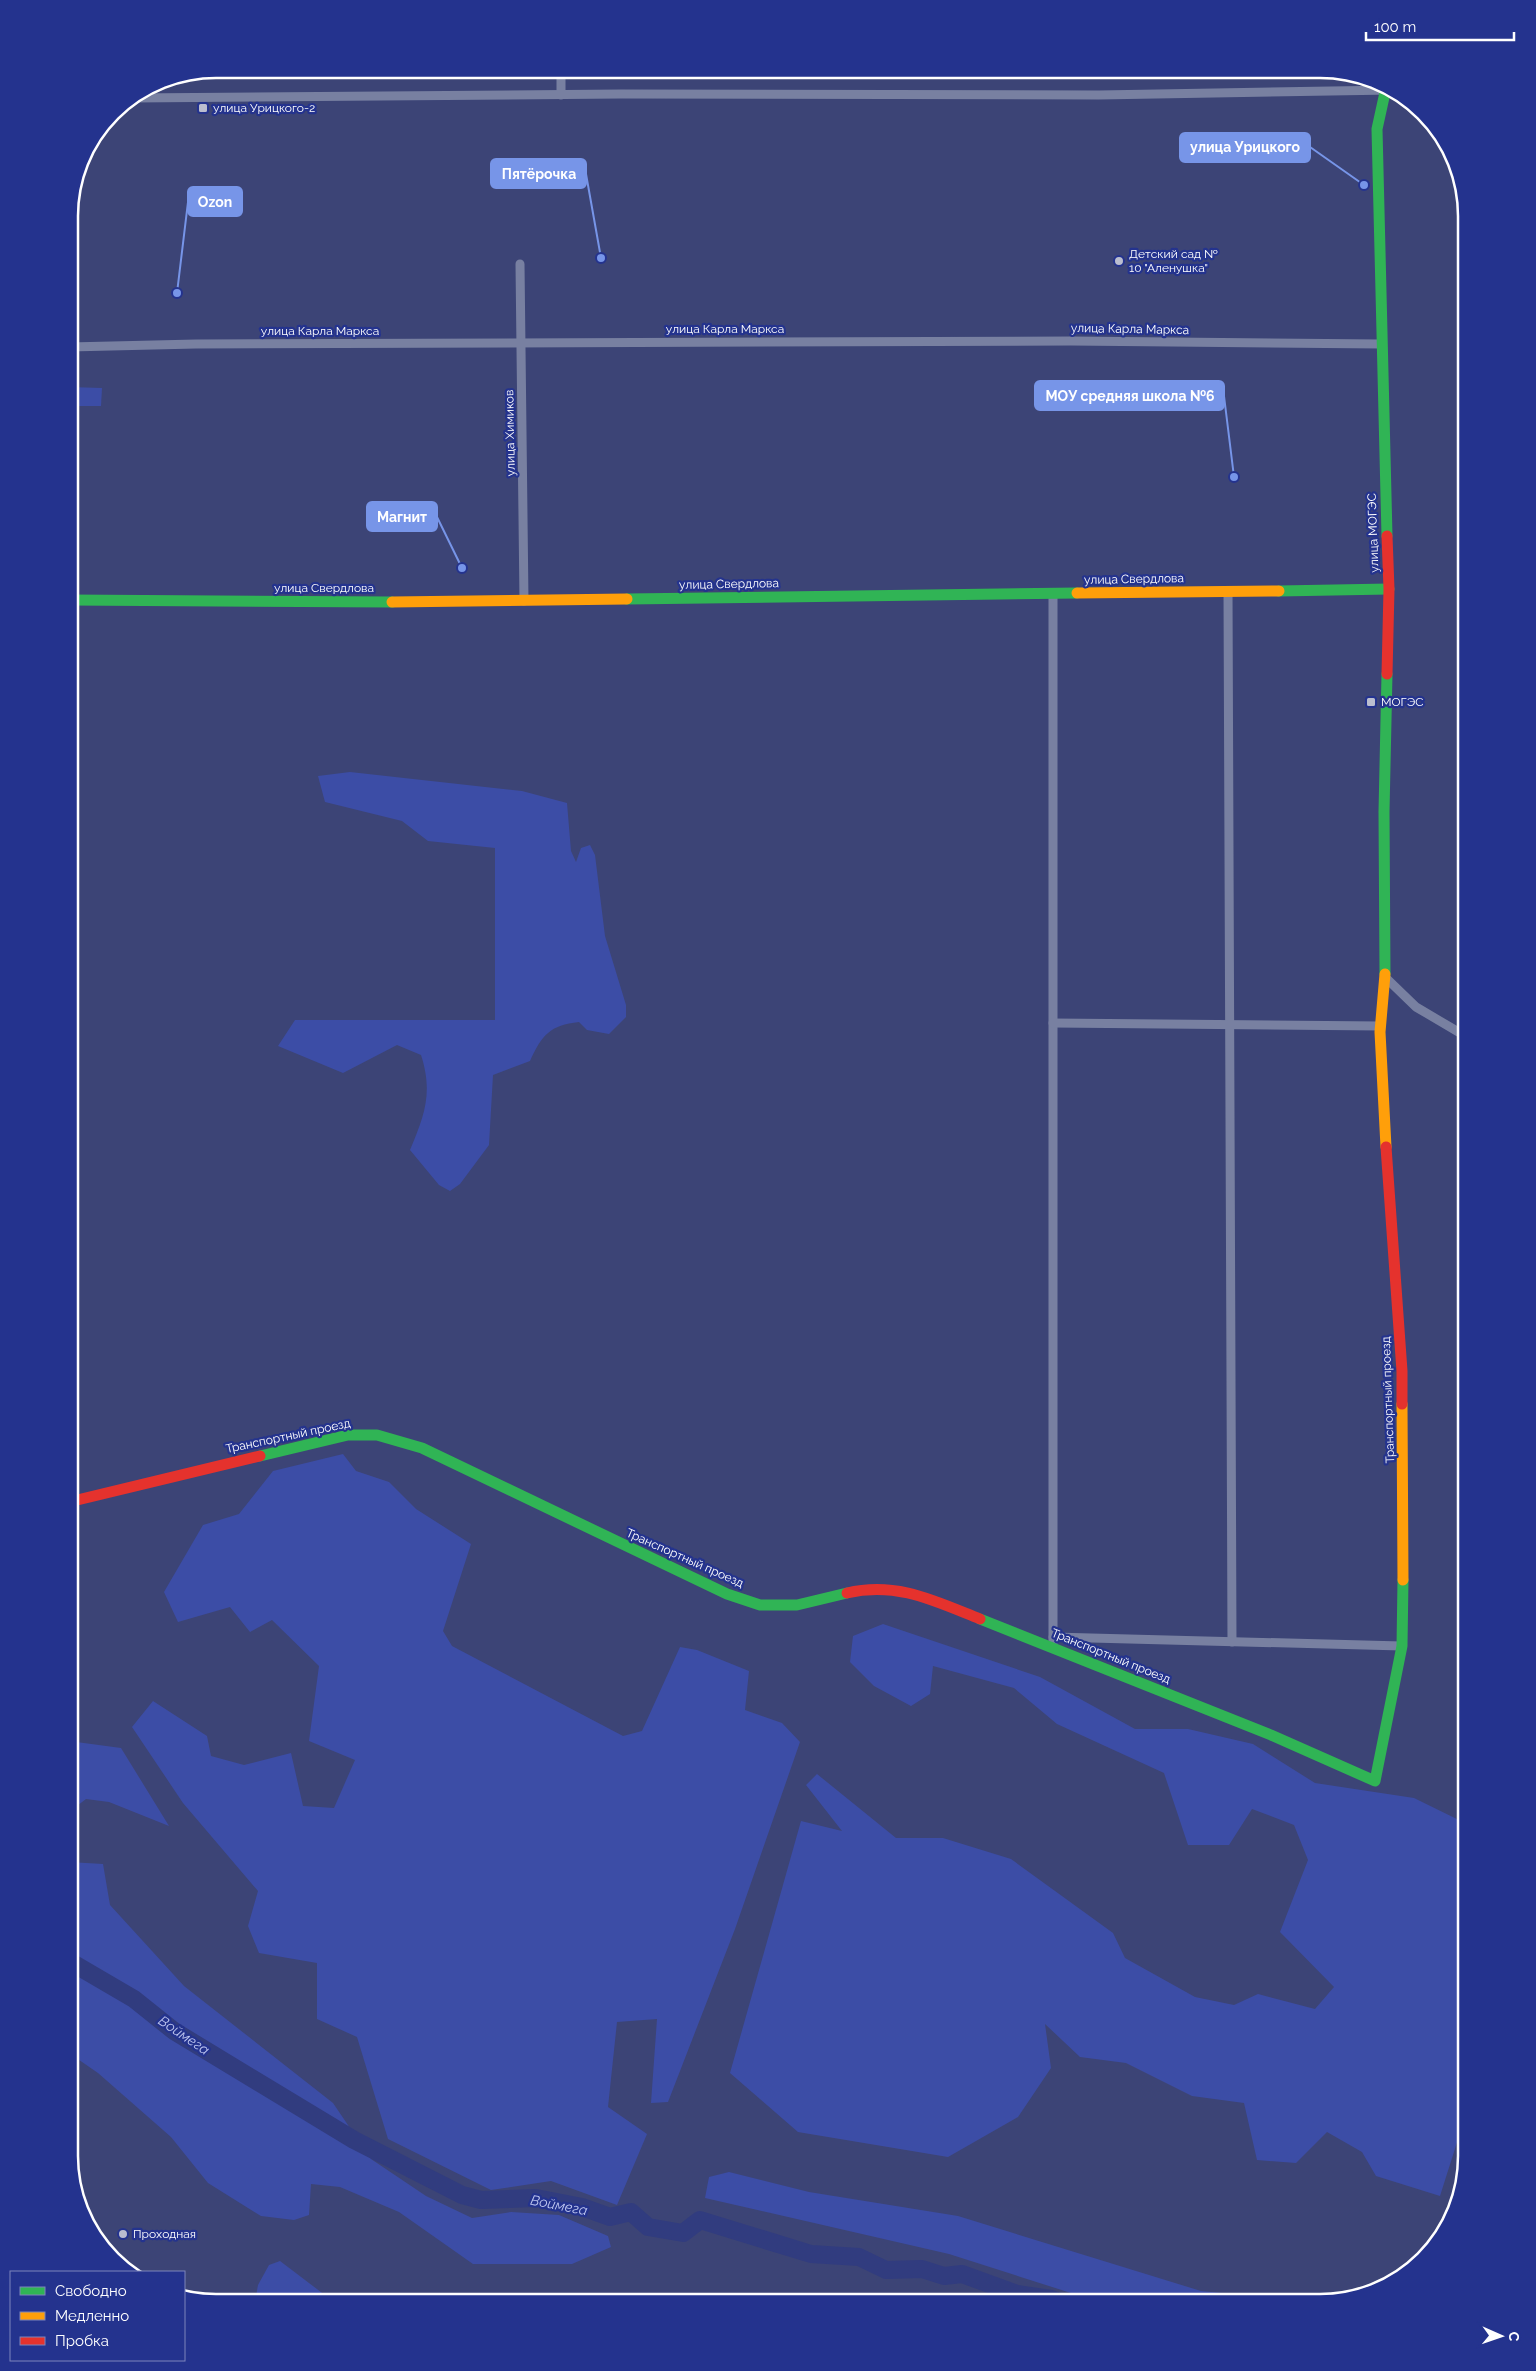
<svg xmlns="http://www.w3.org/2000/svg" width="1536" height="2371" font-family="Raleway,sans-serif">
  <rect width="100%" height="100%" fill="#3c4476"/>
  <g fill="#3c4da6">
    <path d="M1467,279V367L1458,362Z"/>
    <path d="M69,387L102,388L101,406H69Z"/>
    <path d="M350,772L522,791L567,803L571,851L576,862L581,848L590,845L595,855L605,936L626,1005V1017L609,1034L587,1030L579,1022C550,1025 542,1035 530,1061L493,1075L489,1145L460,1184L450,1191L439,1185L410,1150C425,1115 433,1092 421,1055L397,1045L343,1073L278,1046L295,1020H495V848L428,841L402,821L325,802L318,776Z"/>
    <path d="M343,1454L356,1471L389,1482L416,1509L471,1544L443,1631L452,1646L623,1736L642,1731L680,1647L697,1650L749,1671L745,1710L782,1723L800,1742L735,1929L668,2102L651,2103L657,2019L617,2022L608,2107L647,2134L617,2205L551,2181L491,2190L388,2139L357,2037L317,2019V1963L259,1953L248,1926L258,1891L183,1803L132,1727L153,1701L207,1736L211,1756L244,1765L291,1753L303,1806L334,1808L355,1760L309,1741L319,1666L272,1620L250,1632L230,1607L178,1622L164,1592L203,1525L239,1514L273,1471Z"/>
    <path d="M883,1624L1040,1677L1135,1729H1188L1253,1744L1315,1783L1414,1798L1467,1824L1465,2117L1440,2196L1376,2176L1362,2152L1327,2132L1296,2163L1257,2160L1244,2103L1192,2096L1126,2063L1080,2057L1045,2024L1051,2068L1018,2117L948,2157L798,2132L730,2073L801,1821L842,1831L806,1785L817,1774L896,1838H943L1011,1859L1113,1933L1125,1958L1195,1997L1234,2005L1258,1994L1315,2009L1334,1987L1280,1932L1308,1860L1294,1825L1252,1809L1229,1845H1188L1164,1773L1057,1724L1014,1688L933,1666L930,1694L911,1706L874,1686L850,1662L853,1636Z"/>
    <path d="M69,1741L121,1748L169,1826L109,1802L86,1799L69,1812Z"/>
    <path d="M69,1862L103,1864L110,1905L184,1986L333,2103L371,2159L426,2196L472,2218L511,2212L559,2215L608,2236L611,2247L572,2264H473L399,2212L340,2187L311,2184L309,2215L294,2220L261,2216L208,2183L171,2137L98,2073L69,2053Z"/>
    <path d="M729,2172L809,2192L958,2216L1201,2291L1318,2302H1099L949,2254L705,2198L709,2177Z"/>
    <path d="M280,2261L334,2302H255L258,2285L269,2265Z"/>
  </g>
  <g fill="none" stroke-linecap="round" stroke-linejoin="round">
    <path stroke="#313c7f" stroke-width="18" d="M69,1961L134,1999L174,2031L354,2140L462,2195L481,2200L536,2198L582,2207L610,2217L631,2212L648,2227L683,2233L700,2220L811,2254L859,2257L886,2270L922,2269L944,2276L962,2274L1017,2294L1051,2299L1059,2302"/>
    <g stroke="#7880a1" stroke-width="9">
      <path d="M561,69V95"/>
      <path d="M133,98L621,94L1099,95L1392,90"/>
      <path d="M520,264L524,601"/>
      <path d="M69,347L196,344L1071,341L1381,344"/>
      <path d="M1228,591L1232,1642"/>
      <path d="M1053,594V1647"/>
      <path d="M1385,977L1416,1007L1467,1037"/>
      <path d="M1053,1023L1381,1026"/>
      <path d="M1053,1637L1402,1646"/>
    </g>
    <g stroke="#30b455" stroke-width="11">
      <path d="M1386,88L1377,129L1387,536"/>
      <path d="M1279,591L1389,589"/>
      <path d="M627,599L1077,593"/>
      <path d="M69,600L392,602"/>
      <path d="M1385,974L1384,812L1387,674"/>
      <path d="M260,1456L348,1435H377L422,1448L727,1594L760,1605H797L847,1593"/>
      <path d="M980,1619L1271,1735L1375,1781L1402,1646L1403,1580"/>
    </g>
    <g stroke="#ff9f0a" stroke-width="11">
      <path d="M1077,593L1279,591"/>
      <path d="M392,602L627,599"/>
      <path d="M1385,974L1380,1032L1386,1147"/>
      <path d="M1402,1404L1403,1580"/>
    </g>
    <g stroke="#e5322d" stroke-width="11">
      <path d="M1387,674L1389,589L1387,536"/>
      <path d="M1386,1147L1402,1371V1404"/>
      <path d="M69,1502L260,1456"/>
      <path d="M847,1593C896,1581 935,1601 980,1619"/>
    </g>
  </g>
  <g fill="#bbbecf" stroke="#24338e" stroke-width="2">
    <rect x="198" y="103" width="10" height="10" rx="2.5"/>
    <circle cx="1119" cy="261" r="5"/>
    <rect x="1366" y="697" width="10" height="10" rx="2.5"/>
    <circle cx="123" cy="2234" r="5"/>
  </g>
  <g text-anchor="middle" stroke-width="4.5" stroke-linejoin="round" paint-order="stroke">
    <g font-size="12" fill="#fff" stroke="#24338e" text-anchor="start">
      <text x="213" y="112">улица Урицкого-2</text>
      <text x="1129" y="258">Детский сад №<tspan x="1129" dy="14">10 "Аленушка"</tspan></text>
      <text x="1381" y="706">МОГЭС</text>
      <text x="133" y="2238">Проходная</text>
    </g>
    <g font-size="12" fill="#fff" stroke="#24338e">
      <text x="725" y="333">улица Карла Маркса</text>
      <text transform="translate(1130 329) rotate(1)" y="4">улица Карла Маркса</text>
      <text x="320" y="335">улица Карла Маркса</text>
      <text transform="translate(510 433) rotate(-91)" y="4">улица Химиков</text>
      <text transform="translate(1373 533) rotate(-92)" y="4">улица МОГЭС</text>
      <text transform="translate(1134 579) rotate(-1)" y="4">улица Свердлова</text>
      <text transform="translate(729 584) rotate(-1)" y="4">улица Свердлова</text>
      <text x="324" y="592">улица Свердлова</text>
      <text transform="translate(1388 1400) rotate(-92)" y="4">Транспортный проезд</text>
      <text transform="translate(288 1436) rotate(-12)" y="4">Транспортный проезд</text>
      <text transform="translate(685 1558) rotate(24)" y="4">Транспортный проезд</text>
      <text transform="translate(1111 1656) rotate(22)" y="4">Транспортный проезд</text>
    </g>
    <g font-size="14" font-style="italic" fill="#c0c8f2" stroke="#24338e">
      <text transform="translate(184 2035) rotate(34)" y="5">Воймега</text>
      <text transform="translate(559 2205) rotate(11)" y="5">Воймега</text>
    </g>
  </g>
  <path d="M0 0H1536V2371H0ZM216 78H1320A138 138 0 0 1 1458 216V2156A138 138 0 0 1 1320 2294H216A138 138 0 0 1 78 2156V216A138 138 0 0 1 216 78Z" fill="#24338e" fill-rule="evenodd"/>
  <path fill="none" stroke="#fff" stroke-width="2.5" d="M216 78H1320A138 138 0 0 1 1458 216V2156A138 138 0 0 1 1320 2294H216A138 138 0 0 1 78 2156V216A138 138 0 0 1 216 78Z"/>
  <path fill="none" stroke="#7795e8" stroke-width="2" d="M1364 185L1310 147M601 258L586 174M177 293L188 202M1234 477L1224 396M462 568L437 517"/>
  <g fill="#7795e8" stroke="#24338e" stroke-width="2">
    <circle cx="1364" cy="185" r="5"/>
    <circle cx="601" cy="258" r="5"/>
    <circle cx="177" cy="293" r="5"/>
    <circle cx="1234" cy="477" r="5"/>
    <circle cx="462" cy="568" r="5"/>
  </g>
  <g fill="#7795e8" stroke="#7795e8" stroke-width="2">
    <rect x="1180" y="133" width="130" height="29" rx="5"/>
    <rect x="491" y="159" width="95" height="29" rx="5"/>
    <rect x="188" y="187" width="54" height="29" rx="5"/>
    <rect x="1035" y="381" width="189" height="29" rx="5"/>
    <rect x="367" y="502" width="70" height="29" rx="5"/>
  </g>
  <g font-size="14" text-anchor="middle" font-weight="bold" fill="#fff">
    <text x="1245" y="152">улица Урицкого</text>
    <text x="539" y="179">Пятёрочка</text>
    <text x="215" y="207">Ozon</text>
    <text x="1130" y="401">МОУ средняя школа №6</text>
    <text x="402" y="522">Магнит</text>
  </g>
  <rect x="10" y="2271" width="175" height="90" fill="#24338e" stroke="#7c85bb"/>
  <rect x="20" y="2287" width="25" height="8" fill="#30b455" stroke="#7c85bb"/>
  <text x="55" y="2296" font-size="15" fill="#ffffff">Свободно</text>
  <rect x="20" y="2312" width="25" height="8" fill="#ff9f0a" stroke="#7c85bb"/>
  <text x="55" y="2321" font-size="15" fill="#ffffff">Медленно</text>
  <rect x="20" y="2337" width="25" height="8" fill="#e5322d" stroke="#7c85bb"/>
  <text x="55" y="2346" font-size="15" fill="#ffffff">Пробка</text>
  <g transform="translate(1501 2336) rotate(92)" stroke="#24338e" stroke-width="4" paint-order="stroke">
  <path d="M0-4L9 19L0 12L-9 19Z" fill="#ffffff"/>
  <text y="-8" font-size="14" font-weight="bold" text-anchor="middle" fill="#ffffff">С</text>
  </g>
  <path d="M1366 32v8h148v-8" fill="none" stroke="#ffffff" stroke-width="2.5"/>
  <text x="1374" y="32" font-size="15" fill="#ffffff" stroke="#24338e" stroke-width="4" paint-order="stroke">100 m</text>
</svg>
